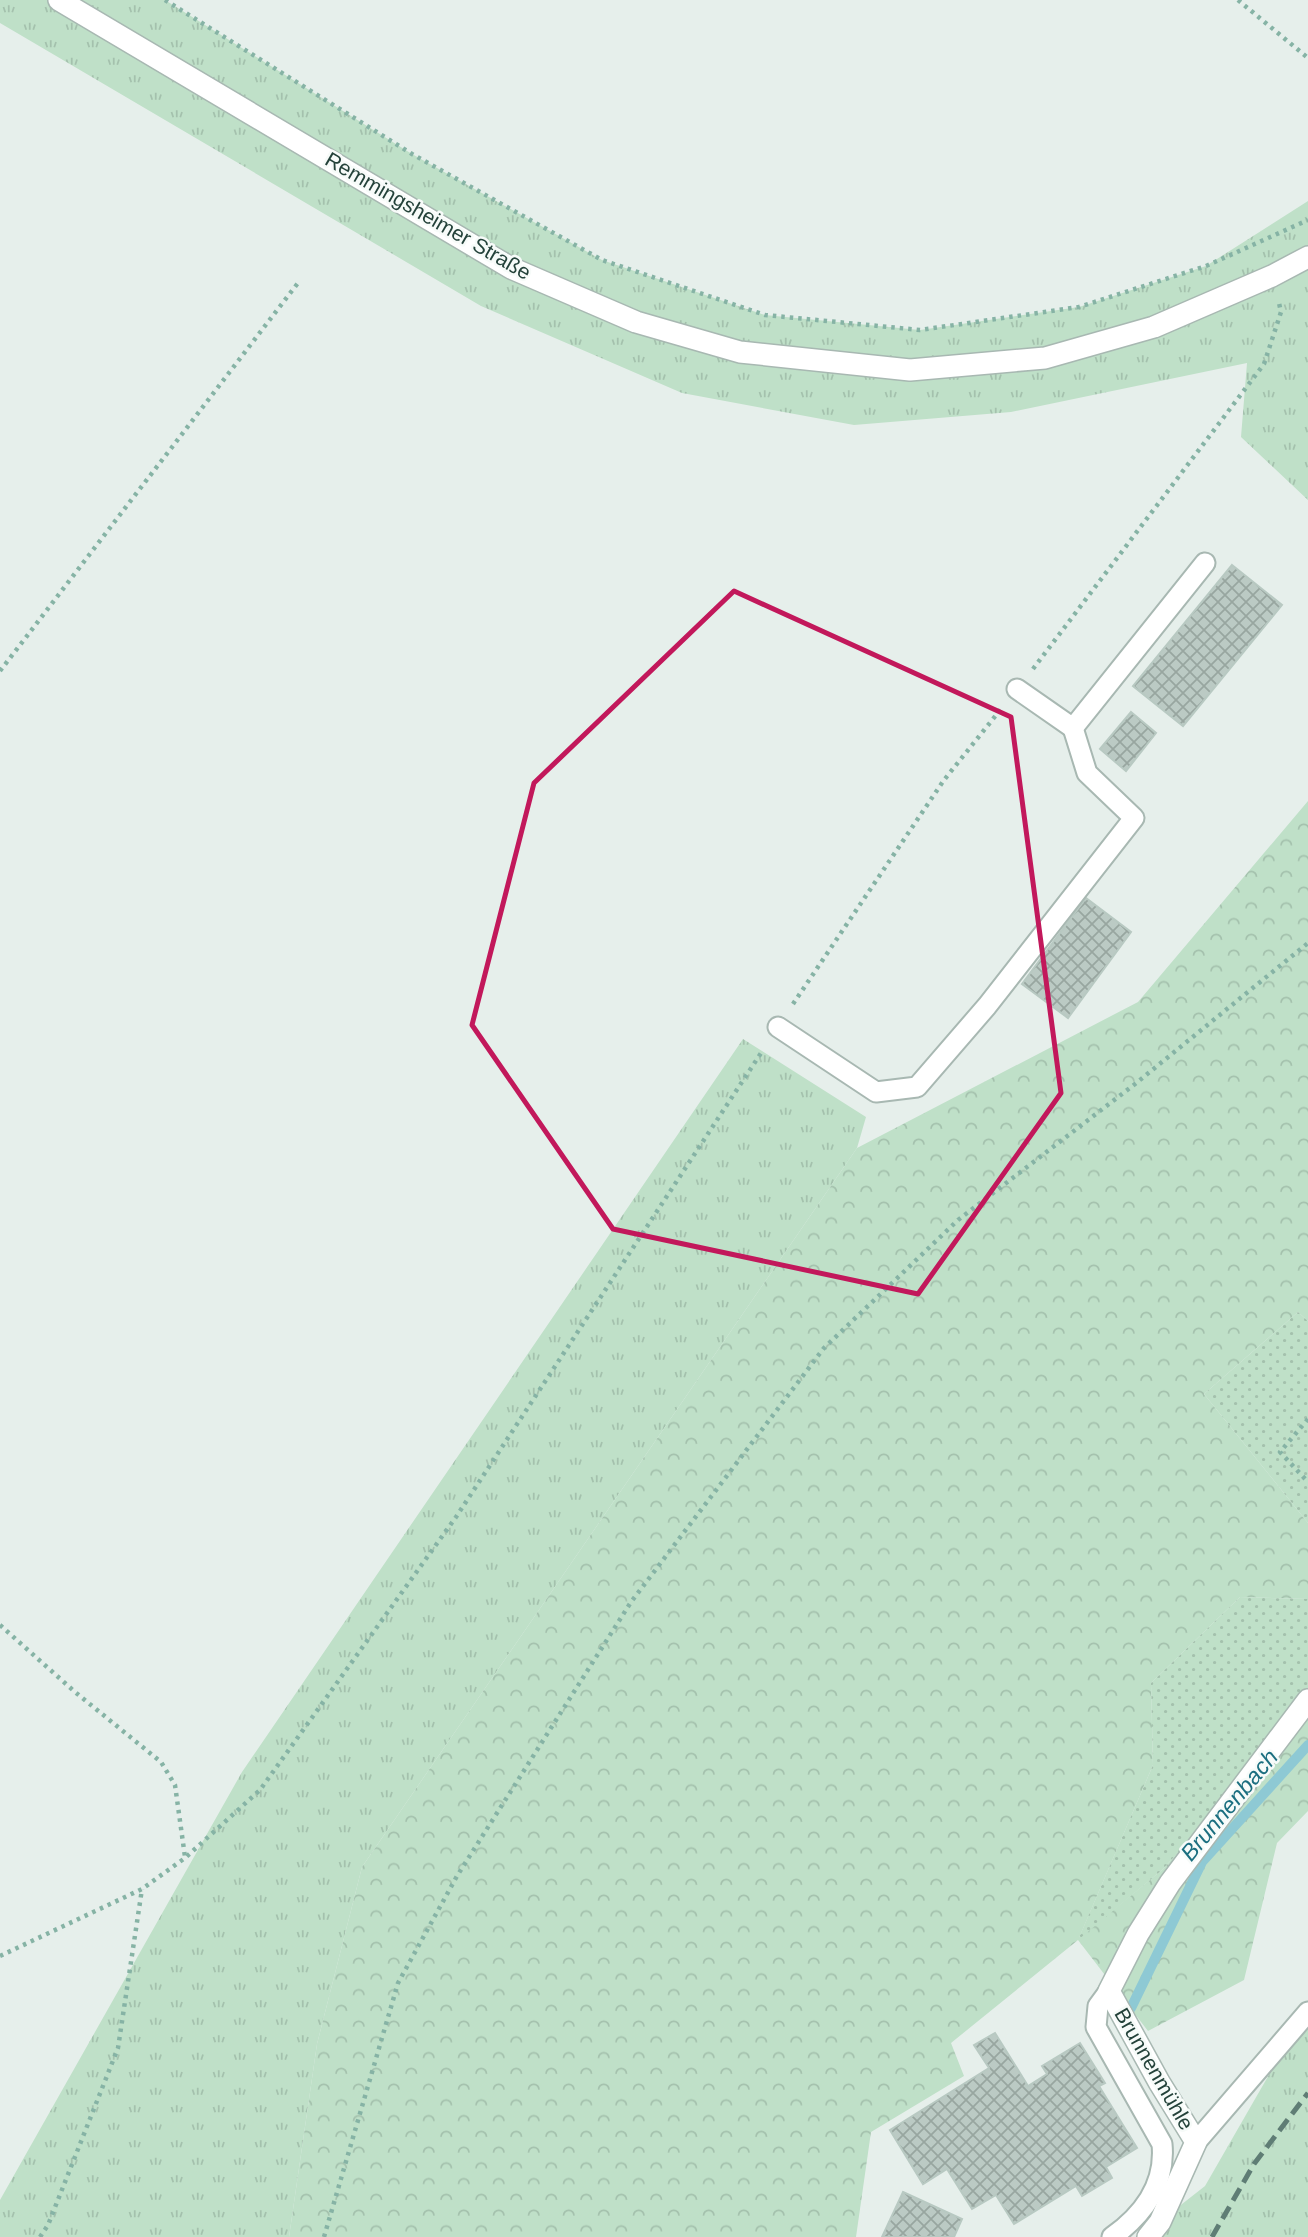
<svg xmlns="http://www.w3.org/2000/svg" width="1308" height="2237" font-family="Helvetica,sans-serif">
  <defs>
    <pattern id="grass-tufts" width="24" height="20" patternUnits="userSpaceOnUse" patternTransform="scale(1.75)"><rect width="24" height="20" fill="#bfe0c8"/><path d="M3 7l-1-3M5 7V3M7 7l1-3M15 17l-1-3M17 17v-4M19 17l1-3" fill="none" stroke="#a4c1ad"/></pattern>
    <pattern id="forest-crowns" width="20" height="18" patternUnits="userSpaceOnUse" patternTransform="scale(1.75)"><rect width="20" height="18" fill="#bfe0c8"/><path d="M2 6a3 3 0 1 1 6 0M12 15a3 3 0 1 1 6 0" fill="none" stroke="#a4c1ad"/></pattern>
    <pattern id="park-dots" width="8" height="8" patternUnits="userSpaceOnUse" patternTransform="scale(1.75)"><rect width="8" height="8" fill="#bfe0c8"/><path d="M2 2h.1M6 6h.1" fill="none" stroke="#a4c1ad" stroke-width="1.8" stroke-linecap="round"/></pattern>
    <pattern id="building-cross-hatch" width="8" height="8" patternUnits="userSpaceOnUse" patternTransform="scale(1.75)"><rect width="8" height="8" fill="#bbcac4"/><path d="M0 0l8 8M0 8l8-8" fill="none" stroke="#98a6a0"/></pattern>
  </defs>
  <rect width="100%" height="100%" fill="#e6efeb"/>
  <g fill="url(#grass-tufts)">
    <path d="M0,0H165L412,154L602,260L765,315L920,330L1079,307L1206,266L1308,201V500L1241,437L1247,363L1011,412L854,425L682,393L481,306L0,23Z"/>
    <path d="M743,1039L866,1117L857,1148L362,1867L317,2044L289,2237H0V2200L242,1772Z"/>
    <path d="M1308,2027V2237H1140L1205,2186L1278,2059Z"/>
  </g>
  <path fill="url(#forest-crowns)" d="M1308,801V1321L1298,1312L1204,1394L1308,1523V1599L1240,1597L1151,1683L1153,1765L1079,1938L1162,1870L1308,1711V1811L1277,1843L1244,1980L1148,2031L1078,1940L951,2043L964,2076L871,2132L856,2237H289L317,2044L362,1867L857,1148L1138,1002Z"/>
  <g fill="url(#park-dots)">
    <path d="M1298,1312L1308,1321V1523L1204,1394Z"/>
    <path d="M1240,1597L1308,1599V1711L1162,1870L1078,1940L1153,1765L1151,1683Z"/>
  </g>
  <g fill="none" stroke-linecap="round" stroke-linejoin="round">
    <path stroke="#8ec9d4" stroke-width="10" d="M1131,2008L1202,1862L1308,1745"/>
  </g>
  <g fill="url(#building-cross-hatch)" stroke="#b8c9c2" stroke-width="2">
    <path d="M1232,565L1282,605L1183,726L1133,686Z"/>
    <path d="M1131,712L1156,733L1126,771L1100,749Z"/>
    <path d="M1086,898L1131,932L1068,1018L1022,984Z"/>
    <path d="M995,2033L1028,2086L1047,2074L1042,2066L1080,2043L1105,2083L1099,2086L1137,2148L1106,2167L1112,2178L1082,2196L1076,2186L1014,2224L996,2195L972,2209L947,2169L923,2184L890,2130L989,2068L974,2045Z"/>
    <path d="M903,2192L962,2219L954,2237H882Z"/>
  </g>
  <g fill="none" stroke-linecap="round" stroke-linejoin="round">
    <g stroke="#a8b8b2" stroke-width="23">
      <g id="service">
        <path d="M1017,689L1073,728L1205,563"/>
        <path d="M778,1027L876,1092L917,1087L987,1006L1134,818L1087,773L1073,728"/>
        <path d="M1109,1991L1098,2006L1096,2027L1162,2144C1166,2184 1143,2215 1112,2237"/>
        <path d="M1196,2142L1308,2012"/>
      </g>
    </g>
    <g stroke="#a8b8b2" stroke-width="24">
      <path id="minor" d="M1148,2237L1160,2222L1196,2142L1159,2082L1109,1991L1138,1934L1170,1883L1308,1700"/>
    </g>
    <g stroke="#a8b8b2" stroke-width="24">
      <path id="tertiary" d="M59,0L511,268L636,322L740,352L910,370L1045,358L1154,327L1272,276L1308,257"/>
    </g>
    <g stroke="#86b3a5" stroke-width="4.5" stroke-dasharray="3.5 5" stroke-linecap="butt">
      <path d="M165,0L412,154L602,260L765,315L920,330L1079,307L1206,266L1308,220"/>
      <path d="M1238,0L1308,58"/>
      <path d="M1033,669L1264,364L1281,312L1279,303"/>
      <path d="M0,671L298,283"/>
      <path d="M793,1004L944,780L1001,709"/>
      <path d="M1308,1419L1280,1452L1308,1482"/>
      <path d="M0,1625L75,1692L161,1762L175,1785L185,1857"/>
      <path d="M0,1956L142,1889L185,1858L260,1790L456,1517L763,1050"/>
      <path d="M40,2237L48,2225L118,2048L142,1889"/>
      <path d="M324,2237L398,1983L457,1876L631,1602L824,1348L958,1220L1135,1084L1308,943"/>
    </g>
    <use href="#service" stroke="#fff" stroke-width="19"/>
    <use href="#minor" stroke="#fff" stroke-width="21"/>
    <use href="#tertiary" stroke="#fff" stroke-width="21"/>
    <path stroke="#5f7d75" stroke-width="5" stroke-dasharray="14 7" stroke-linecap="butt" d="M1212,2237L1254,2164L1308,2093"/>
  </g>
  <path fill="none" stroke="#c2185b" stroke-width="5" stroke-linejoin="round" d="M734,591L1011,717L1061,1093L918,1294L613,1229L472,1025L534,783Z"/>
  <g text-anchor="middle" stroke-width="5" stroke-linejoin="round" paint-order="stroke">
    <g font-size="21" fill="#24423a" stroke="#f7fbf9">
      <text transform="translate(428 216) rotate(30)" y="7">Remmingsheimer Straße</text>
      <text transform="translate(1154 2069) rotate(60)" y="7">Brunnenmühle</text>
    </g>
    <g font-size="23" font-style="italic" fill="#1c6f80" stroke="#f7fbf9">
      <text transform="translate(1229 1805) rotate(-50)" y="8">Brunnenbach</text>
    </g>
  </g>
</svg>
